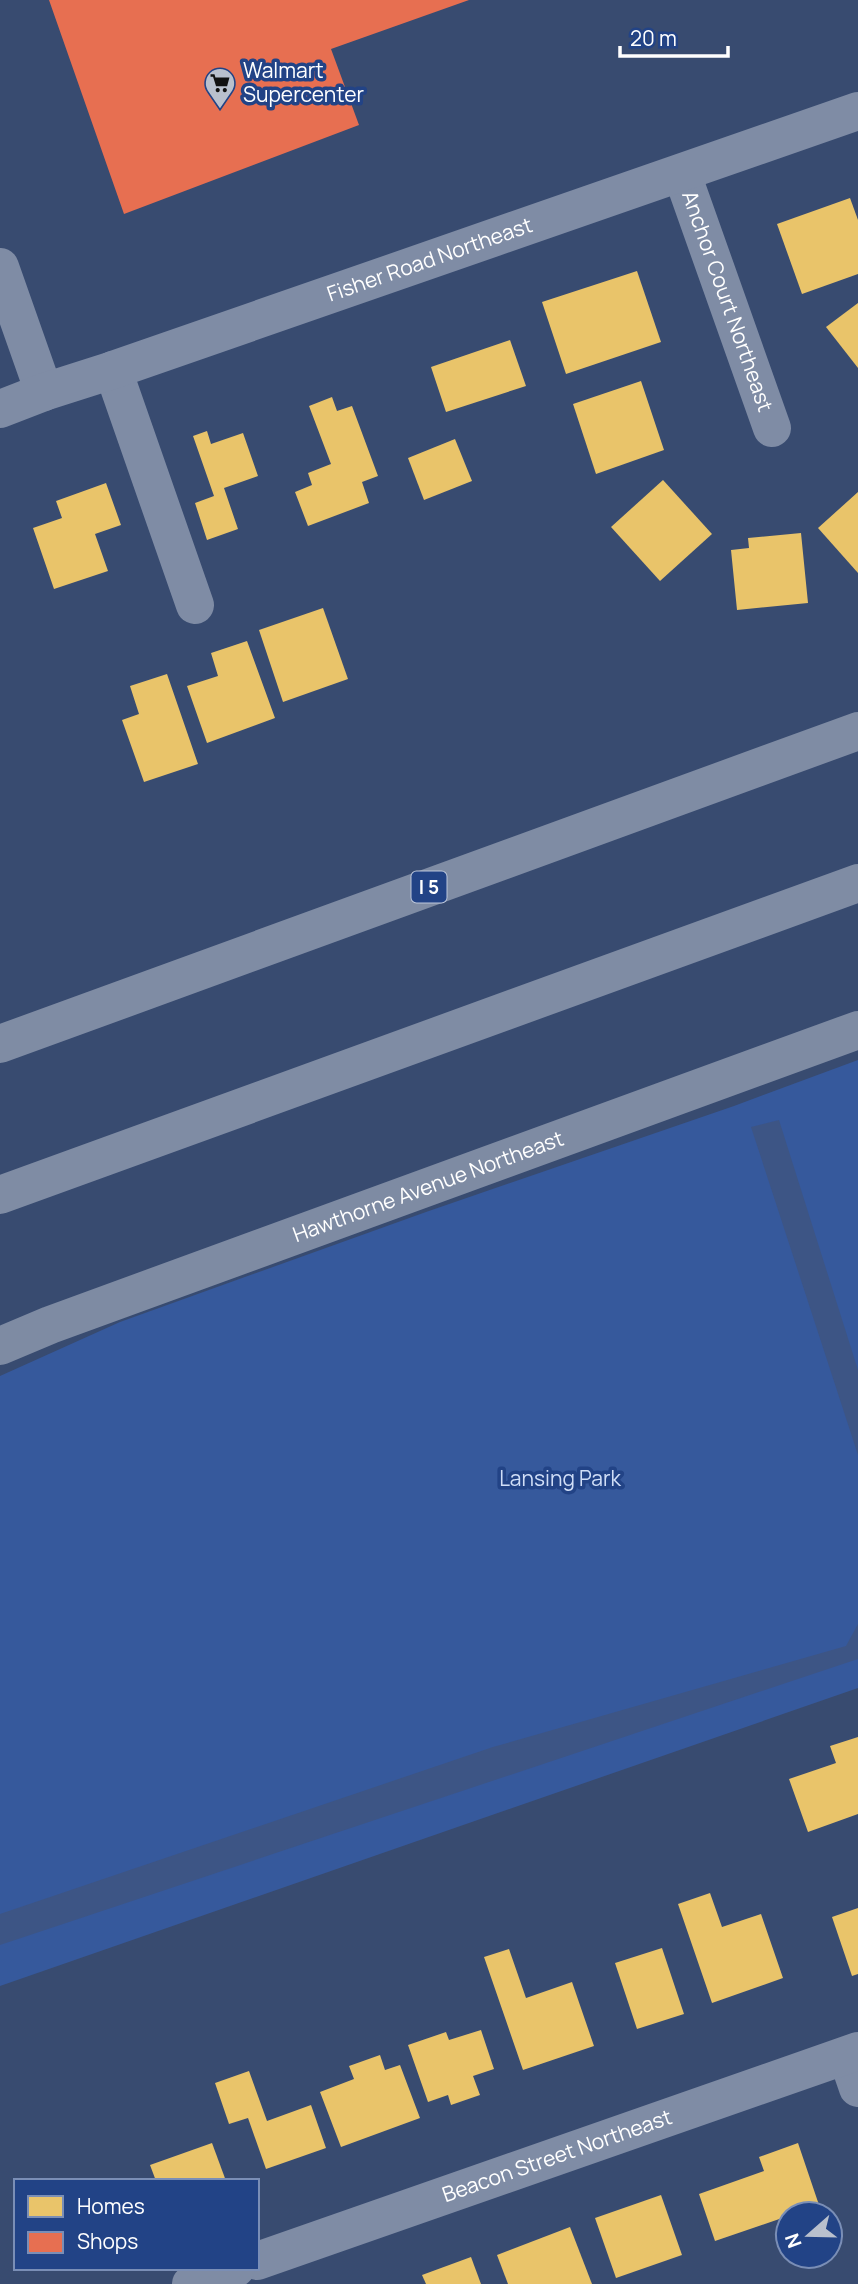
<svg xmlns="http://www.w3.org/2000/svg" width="858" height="2284" font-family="Manrope,sans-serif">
  <rect width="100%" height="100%" fill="#384b70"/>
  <path fill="#36599c" d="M858,1060V1688L0,1986V1376L120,1322L426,1212L734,1106Z"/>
  <g fill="#3d5585">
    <path d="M779,1120L858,1370V1455L751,1127Z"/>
    <path d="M858,1624V1659L0,1945V1914L493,1747L846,1646Z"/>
  </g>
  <g fill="#e9c46a">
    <path d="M850,198L858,220V274L802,294L777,224Z"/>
    <path d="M637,271L661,342L566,374L542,302Z"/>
    <path d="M858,303V368L826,327Z"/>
    <path d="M510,340L526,386L446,412L431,367Z"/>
    <path d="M641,381L664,450L596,474L573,404Z"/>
    <path d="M332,397L337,411L352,406L378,476L362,482L369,503L308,526L295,492L312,485L308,473L331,464L309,406Z"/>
    <path d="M207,431L211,444L243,433L258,476L224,488L238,529L207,540L195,503L214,496L193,436Z"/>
    <path d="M455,439L472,481L424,500L408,458Z"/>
    <path d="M663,480L712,534L660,581L611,527Z"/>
    <path d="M106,483L121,525L95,534L108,571L54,589L33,528L62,518L56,501Z"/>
    <path d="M858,492V573L818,528Z"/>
    <path d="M801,533L808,603L737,610L731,550L749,548L748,538Z"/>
    <path d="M323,608L348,679L283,702L259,630Z"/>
    <path d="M247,641L275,718L207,743L187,686L218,676L211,653Z"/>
    <path d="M167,674L198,764L144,782L122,720L139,714L130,686Z"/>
    <path d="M858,1737V1814L808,1832L789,1779L836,1763L830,1746Z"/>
    <path d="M710,1893L722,1927L761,1914L783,1978L712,2003L678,1904Z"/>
    <path d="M858,1908V1974L852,1976L832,1917Z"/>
    <path d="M662,1948L684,2014L637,2029L615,1963Z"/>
    <path d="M509,1949L526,1998L572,1982L594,2046L523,2070L484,1957Z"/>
    <path d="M481,2030L494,2069L473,2076L480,2095L451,2105L448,2095L428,2102L408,2045L446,2032L449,2040Z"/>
    <path d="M380,2055L385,2070L400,2065L420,2118L341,2147L320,2092L354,2079L349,2066Z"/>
    <path d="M249,2071L267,2121L311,2105L326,2148L266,2169L248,2118L229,2124L215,2083Z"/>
    <path d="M212,2143L226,2181H156L150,2165Z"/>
    <path d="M798,2143L819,2205L788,2214V2216L715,2241L699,2194L764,2171L759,2157Z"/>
    <path d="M661,2195L682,2255L616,2278L595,2218Z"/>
    <path d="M570,2227L592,2284H508L497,2255Z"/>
    <path d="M471,2257L481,2284H426L422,2275Z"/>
  </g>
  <path fill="#e76f51" d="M49,0H469L331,49L359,125L124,214Z"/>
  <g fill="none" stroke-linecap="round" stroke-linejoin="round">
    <g stroke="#7f8ca5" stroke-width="38">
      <path id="s1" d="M682,174L772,428"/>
      <path d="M0,267L44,392"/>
      <path d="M113,370L195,605"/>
      <path id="s2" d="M0,409L44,392L113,370L858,111"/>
      <path d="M847,2056L858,2088"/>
      <path id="s3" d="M257,2261L858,2051"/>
      <path d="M191,2284L236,2268"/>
    </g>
    <path stroke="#7e8ba3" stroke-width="38" id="s4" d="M0,1346L50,1325L858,1030"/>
    <g stroke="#7f8ca4" stroke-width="38">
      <path d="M0,1044L858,731"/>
      <path d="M0,1195L858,883"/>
    </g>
  </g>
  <defs>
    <g id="supermarket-pin" transform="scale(1.575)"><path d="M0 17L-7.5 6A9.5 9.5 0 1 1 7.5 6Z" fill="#b9c0cd" stroke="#224386"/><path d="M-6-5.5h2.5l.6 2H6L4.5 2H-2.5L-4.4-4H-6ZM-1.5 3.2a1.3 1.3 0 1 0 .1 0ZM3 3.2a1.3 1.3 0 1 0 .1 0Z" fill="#111"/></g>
  </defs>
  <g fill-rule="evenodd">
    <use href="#supermarket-pin" x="220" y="83"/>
  </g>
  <g text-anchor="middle" stroke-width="7" stroke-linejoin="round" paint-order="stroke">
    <rect fill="#224386" stroke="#bdc7db" stroke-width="2" x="411.5" y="871.5" width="35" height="31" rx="5"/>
    <g font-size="19" font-weight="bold" fill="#fff">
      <text x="429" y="894">I 5</text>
    </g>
    <g font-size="21" fill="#fff" stroke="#224386" text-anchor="start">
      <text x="243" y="78">Walmart<tspan x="243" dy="24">Supercenter</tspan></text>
    </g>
    <g font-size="21" fill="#fff" stroke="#224386">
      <text dy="7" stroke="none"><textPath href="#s2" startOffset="455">Fisher Road Northeast</textPath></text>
      <text dy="7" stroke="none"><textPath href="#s1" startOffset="135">Anchor Court Northeast</textPath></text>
      <text dy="7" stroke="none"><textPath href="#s4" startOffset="457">Hawthorne Avenue Northeast</textPath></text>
      <text dy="7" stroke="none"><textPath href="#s3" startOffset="318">Beacon Street Northeast</textPath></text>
    </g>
    <g font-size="21" fill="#d0def7" stroke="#224386">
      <text x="560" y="1486">Lansing Park</text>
    </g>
  </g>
  <rect x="14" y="2179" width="245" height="91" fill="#224386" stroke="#7a8eb6" stroke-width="2"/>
  <rect x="28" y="2196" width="35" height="21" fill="#e9c46a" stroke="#7a8eb6" stroke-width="2"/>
  <text x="77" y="2214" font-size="21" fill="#ffffff">Homes</text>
  <rect x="28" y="2232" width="35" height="21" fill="#e76f51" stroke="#7a8eb6" stroke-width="2"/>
  <text x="77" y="2249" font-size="21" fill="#ffffff">Shops</text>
  <g transform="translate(809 2235) rotate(250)"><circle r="33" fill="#224386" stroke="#7a8eb6" stroke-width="2"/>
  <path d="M0-5L12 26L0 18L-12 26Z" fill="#b9c0cd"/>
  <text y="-10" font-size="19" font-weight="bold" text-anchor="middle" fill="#ffffff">N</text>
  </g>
  <path d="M620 46v10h108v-10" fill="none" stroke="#ffffff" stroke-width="3.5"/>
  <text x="630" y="46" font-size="21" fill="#ffffff" stroke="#224386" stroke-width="5" paint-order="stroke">20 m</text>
</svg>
